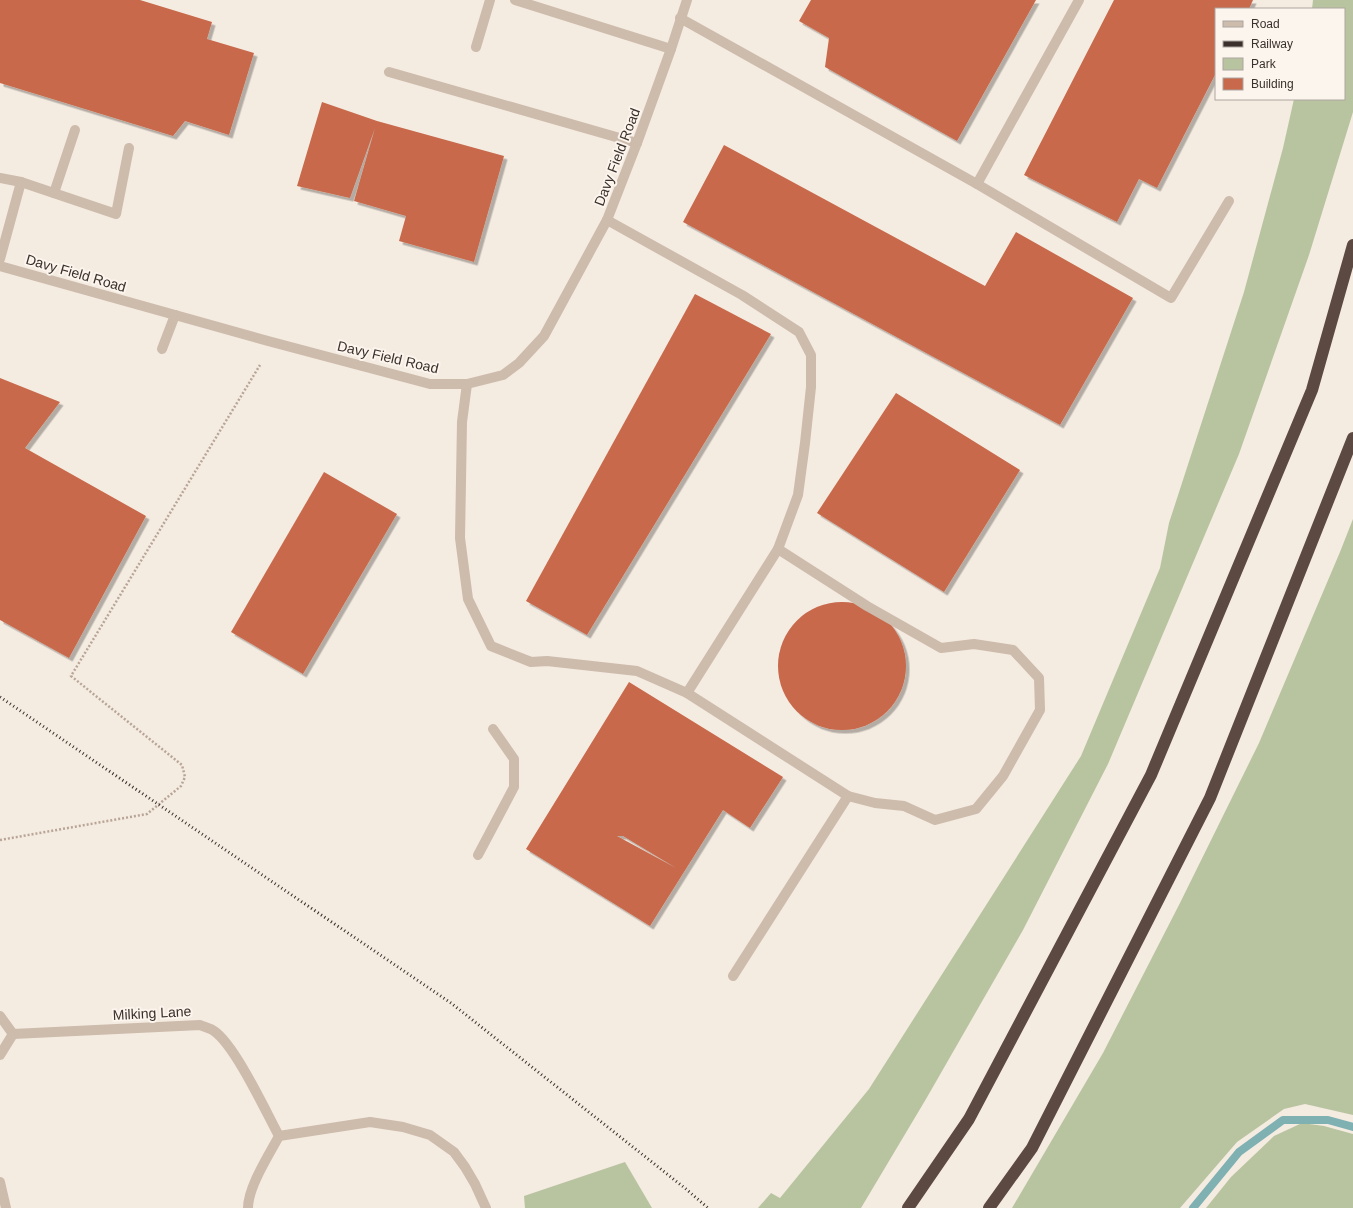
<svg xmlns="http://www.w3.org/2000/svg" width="1353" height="1208" font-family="Helvetica,sans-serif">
  <defs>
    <filter id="shadow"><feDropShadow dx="3.5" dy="3.5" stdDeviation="0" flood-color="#0004"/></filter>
  </defs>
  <rect width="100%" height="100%" fill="#f4ebe1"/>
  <g fill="#b8c4a0">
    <path d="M1313,0H1353V112L1309,255L1239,454L1108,764L1023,930L926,1099L861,1208H758L771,1193L780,1198L869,1089L1081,756L1160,568L1169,523L1244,292L1283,148L1294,99H1344V9H1312Z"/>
    <path d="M1353,519V1115L1305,1104L1284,1109L1237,1142L1180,1208H1012L1103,1053L1180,903L1259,743L1340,552Z"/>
    <path d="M1302,1123L1324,1126L1353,1134V1208H1206L1231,1177L1274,1136Z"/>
    <path d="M625,1162L652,1208H525L524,1196Z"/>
  </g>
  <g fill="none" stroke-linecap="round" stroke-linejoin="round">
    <path stroke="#7fb0b2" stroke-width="8" d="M1193,1208L1239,1152L1283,1120H1328L1353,1127"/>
  </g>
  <g fill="#c8694b" fill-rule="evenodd" filter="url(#shadow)">
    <path d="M0,0H140L212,22L207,39L254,53L229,135L185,121L173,136L0,83Z"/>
    <path d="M811,0H1036L957,141L825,67L829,38L799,21Z"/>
    <path d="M1114,0H1253L1249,9H1216V73L1157,188L1139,179L1117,222L1024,175Z"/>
    <path d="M322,102L377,121L504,156L474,262L399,241L406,216L354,201L375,128L350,198L297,186Z"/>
    <path d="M724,145L985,286L1016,232L1133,298L1060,425L683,222Z"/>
    <path d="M695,294L771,334L587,635L526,601Z"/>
    <path d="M0,378L60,402L25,448L146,516L69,658L0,620Z"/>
    <path d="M896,393L1020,470L944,592L817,513Z"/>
    <path d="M324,472L397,514L303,674L231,632Z"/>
    <circle cx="842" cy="666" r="64"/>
    <path d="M629,682L783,777L750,828L723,810L650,926L526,849ZM617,836H623L676,868Z"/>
  </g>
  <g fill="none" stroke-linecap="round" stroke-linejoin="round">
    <path stroke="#b9a596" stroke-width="2.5" stroke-dasharray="2 2" stroke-linecap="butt" d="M0,840L147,814L181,786L185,777L182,765L71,676L260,365"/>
    <g stroke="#cdbbac" stroke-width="10">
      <path d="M515,0L671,49"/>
      <path d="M680,18L977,184L1171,298L1229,201"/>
      <path d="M476,47L490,0"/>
      <path d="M389,72L637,143"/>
      <path d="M0,178L21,182"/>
      <path d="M977,184L1079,0"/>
      <path d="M54,193L75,130"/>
      <path d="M607,220L742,295L799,332L811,355V387L805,443L798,495L778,549"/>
      <path d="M0,259L21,182L116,214L129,148"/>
      <path d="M0,266L268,341L430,384H467L503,375L519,363L544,336L607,220L637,143L671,49L687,0"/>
      <path d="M162,349L175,315"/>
      <path d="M467,384L462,422L460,538L468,599L491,646L531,662L547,661L637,671L687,693L848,796L733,976"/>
      <path d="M687,693L778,549L867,606L941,648L974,644L1013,650L1039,678L1040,710L1003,776L976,809L935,820L904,806L875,803L848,796"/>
      <path d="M478,855L514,787V759L493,729"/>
      <path d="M0,1016L13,1034L200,1025C204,1027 210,1028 214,1031C235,1045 266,1112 279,1136"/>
      <path d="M0,1055L13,1034"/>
      <path d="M279,1136L370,1122L403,1127L430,1135L454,1152L465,1167L475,1184L486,1208"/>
      <path d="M0,1182L6,1208"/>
      <path d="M248,1208C248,1187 269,1155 279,1136"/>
    </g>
    <g stroke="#5c4a42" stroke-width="12">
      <path d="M908,1208L969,1119L1151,775L1312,390L1353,245"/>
      <path d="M989,1208L1032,1148L1210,798L1353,438"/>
    </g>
    <path stroke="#3b302b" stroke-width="3" stroke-dasharray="1 3" stroke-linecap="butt" d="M0,697L451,1003L686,1189L708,1208"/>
  </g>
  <g text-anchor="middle" stroke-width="4" stroke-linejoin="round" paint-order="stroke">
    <g font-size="14" fill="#3b302b" stroke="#fbf5ee">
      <text transform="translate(617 157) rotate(-69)" y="5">Davy Field Road</text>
      <text transform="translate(76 273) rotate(16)" y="5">Davy Field Road</text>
      <text transform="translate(388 357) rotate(13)" y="5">Davy Field Road</text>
      <text transform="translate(152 1013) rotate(-3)" y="5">Milking Lane</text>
    </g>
  </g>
  <rect x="1215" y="8" width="130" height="92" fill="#fbf5ee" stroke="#aea6a0"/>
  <rect x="1223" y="21" width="20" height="6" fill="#cdbbac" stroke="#aea6a0"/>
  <text x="1251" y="28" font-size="12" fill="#3b302b">Road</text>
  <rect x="1223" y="41" width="20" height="6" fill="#3b302b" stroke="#aea6a0"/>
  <text x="1251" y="48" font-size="12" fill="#3b302b">Railway</text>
  <rect x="1223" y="58" width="20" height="12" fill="#b8c4a0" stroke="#aea6a0"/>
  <text x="1251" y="68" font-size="12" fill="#3b302b">Park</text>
  <rect x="1223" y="78" width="20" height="12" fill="#c8694b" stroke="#aea6a0"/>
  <text x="1251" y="88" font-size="12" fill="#3b302b">Building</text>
</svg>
